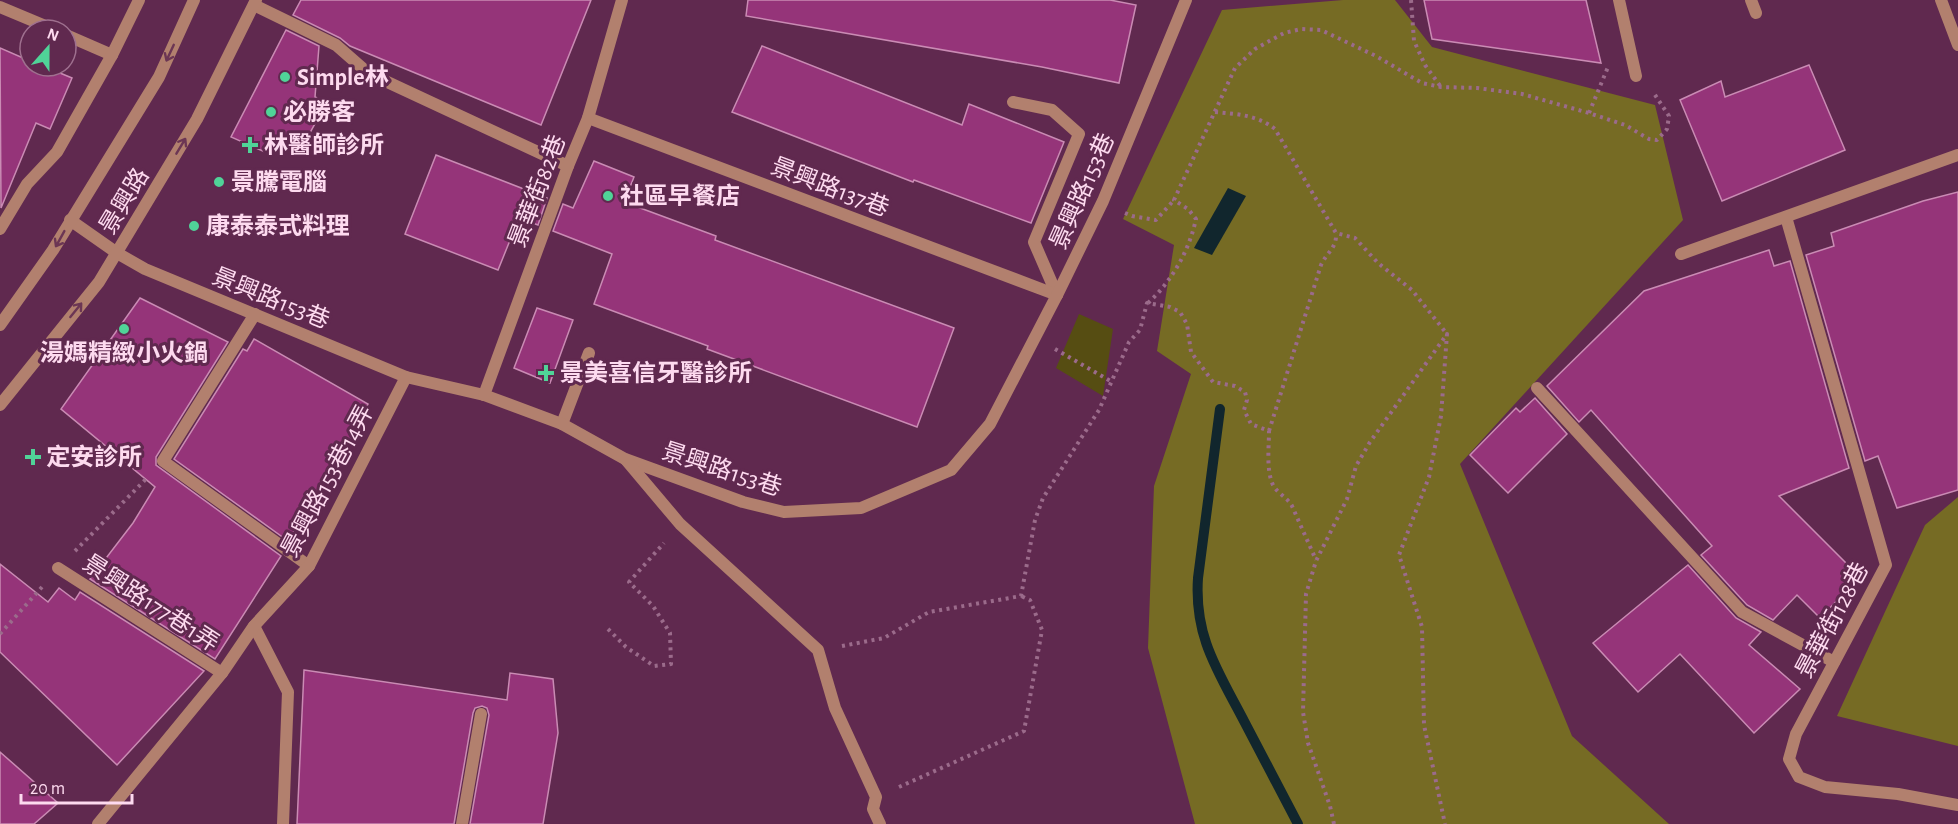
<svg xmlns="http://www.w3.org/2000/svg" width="1958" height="824" font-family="'Alegreya Sans','Noto Sans TC',sans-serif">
  <rect width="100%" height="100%" fill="#60294f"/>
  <path fill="#564d12" d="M1079,314L1113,329L1103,396L1056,368Z"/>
  <g fill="#766b24">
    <path d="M1343,0H1395L1432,47L1655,105L1683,220L1460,464L1572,736L1669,824H1195L1148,648L1154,486L1191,374L1157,351L1174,245L1123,219L1222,10Z"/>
    <path d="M1958,497V746L1837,716L1925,525Z"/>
  </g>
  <path fill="#11262d" d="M1228,188L1246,196L1212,255L1194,248Z"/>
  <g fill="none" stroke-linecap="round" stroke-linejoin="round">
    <path stroke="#11262d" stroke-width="10" d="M1220,409L1198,578C1194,637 1218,671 1244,721C1262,755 1280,790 1298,824"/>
  </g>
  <g fill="#953479" stroke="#ca8bb4" stroke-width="1.5">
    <path d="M301,0H591L541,125L350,46L340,38L293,15Z"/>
    <path d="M748,0H1110L1136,5L1119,83L1042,67L746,16Z"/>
    <path d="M1424,0H1586L1601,63L1432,39Z"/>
    <path d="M286,30L319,46L315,97L327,102L302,147L265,152L231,137Z"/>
    <path d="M762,46L962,125L969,104L1064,142L1031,223L914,180L913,182L732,112Z"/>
    <path d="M0,48L30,61V66H43L72,78L50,129L36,123L1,208Z"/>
    <path d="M1809,65L1845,150L1722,201L1680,100L1721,81L1725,97Z"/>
    <path d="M436,155L547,198L538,225L519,218L498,270L405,234Z"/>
    <path d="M594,161L634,177L624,202L716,236L715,240L954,328L917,427L707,349L708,346L594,304L612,254L553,231L563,204L573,208Z"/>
    <path d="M1958,192V490L1897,508L1878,456L1865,461L1806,255L1834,246L1831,233L1923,201Z"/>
    <path d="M1769,250L1774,266L1790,261L1849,468L1779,496L1860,577L1820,618L1797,595L1773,620L1747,605L1701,555L1712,546L1591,410L1579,422L1547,386L1644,291Z"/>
    <path d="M140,298L228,342L156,457V465L281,556L215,659L90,579L133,523L155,487L61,409Z"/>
    <path d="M537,308L573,320L550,383L514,368Z"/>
    <path d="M254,339L368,404L340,459L288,541L174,459L243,349L247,351Z"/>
    <path d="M1535,398L1567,434L1508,493L1470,455L1516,408L1520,412Z"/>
    <path d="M0,564L48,602L59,588L75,600L80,592L204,671L117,765L0,652Z"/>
    <path d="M1688,565L1736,618L1761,632L1749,645L1800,689L1754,733L1680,654L1638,692L1593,643Z"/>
    <path d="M304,670L507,700L510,673L553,679L558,733L543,824H470L489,715L487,708L482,706L475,708L473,713L454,824H297Z"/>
    <path d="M0,752L58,803L34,824H0Z"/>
  </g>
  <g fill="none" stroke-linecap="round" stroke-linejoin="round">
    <g stroke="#9b6b8b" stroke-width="4" stroke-dasharray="3 4.5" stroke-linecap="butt">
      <path d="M1411,0L1414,41L1425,65L1441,87"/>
      <path d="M1215,112C1237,114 1257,115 1275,129L1336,233L1355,238L1378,263L1412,290L1447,334"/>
      <path d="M1589,113L1608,67"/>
      <path d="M1125,213L1132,216L1156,220L1174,200"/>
      <path d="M1148,303C1172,281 1189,251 1196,219L1188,209L1174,200L1235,68L1255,49L1284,33L1301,29L1321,30L1376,56L1422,83L1441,87L1477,88L1522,94L1589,113L1625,125L1649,139L1657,140L1667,129L1669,116L1653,92"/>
      <path d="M1055,349L1112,382"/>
      <path d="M1269,431L1321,265C1327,252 1337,248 1336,233"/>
      <path d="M75,551L146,479"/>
      <path d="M608,629L626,647L654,666L671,664L670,633L653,606L629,582L664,543"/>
      <path d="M0,634L42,587"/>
      <path d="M842,646L884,638L929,612L1021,596L1035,520L1043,498L1099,410L1129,342L1140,330L1147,303L1170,307L1180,312L1187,324L1191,352L1213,382L1235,386L1245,392L1247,400L1244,410L1251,424L1269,431C1269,447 1266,470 1273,485C1278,494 1287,497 1292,506L1316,560"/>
      <path d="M899,787L1024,731L1042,630L1030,600L1021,596"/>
      <path d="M1334,824L1330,806L1308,743L1303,712L1306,594L1316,561L1347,499L1356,466L1370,442L1447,334L1441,416L1429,477L1399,555L1422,627L1424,725L1445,824"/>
    </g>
    <g stroke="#b2806e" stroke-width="12">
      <path d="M1751,0L1756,13"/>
      <path d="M1013,102L1052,110L1079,134L1034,242L1057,295"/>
      <path d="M562,424L589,353"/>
    </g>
    <g stroke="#b2806e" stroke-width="12">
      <path d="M1619,0L1636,76"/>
      <path d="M1941,0L1958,45"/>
      <path d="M254,5L336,45L368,73L568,166"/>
      <path d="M0,7L55,30"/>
      <path d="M66,35L112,55"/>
      <path d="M588,118L1057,295"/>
      <path d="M1786,217L1886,565L1796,734L1789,759L1799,777L1825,787L1898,794L1958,805"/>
      <path d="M70,220L117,253L145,269L406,377L484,395L562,424L625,459L743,502L784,512L861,508L951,470L990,424L1057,295L1103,201L1186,0"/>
      <path d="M0,229L27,184L57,152L112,55L139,0"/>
      <path d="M1681,254L1958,155"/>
      <path d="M255,314L163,461L309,566"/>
      <path d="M1537,388L1742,612L1834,662"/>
      <path d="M484,395L568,166L588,118L622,0"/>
      <path d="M626,460L680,524L818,650L835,708L876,797L873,809L880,824"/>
      <path d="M58,568L222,673"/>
      <path d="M254,626L288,692L283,824"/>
      <path d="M98,824L222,673L254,626L309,566L406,377"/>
      <path d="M462,824L481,714"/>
    </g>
    <g stroke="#b2806e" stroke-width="12">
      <path d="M0,325L53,250L159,77L194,0"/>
      <path d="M0,405L99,282L197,119L256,0"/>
    </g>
  </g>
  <defs><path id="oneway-shaft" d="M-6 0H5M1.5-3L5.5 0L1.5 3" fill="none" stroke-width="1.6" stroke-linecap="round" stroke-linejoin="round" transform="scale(1.5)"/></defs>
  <g stroke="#6c3654">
    <use href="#oneway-shaft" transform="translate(170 53) rotate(115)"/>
    <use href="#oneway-shaft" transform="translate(181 146) rotate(-59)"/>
    <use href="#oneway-shaft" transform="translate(60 239) rotate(119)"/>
    <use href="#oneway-shaft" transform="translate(76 310) rotate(-51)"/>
  </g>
  <g fill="#50d398" stroke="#60294f" stroke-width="2">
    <circle cx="285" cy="77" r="6"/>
    <circle cx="271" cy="112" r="6"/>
    <path d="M247 136h6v6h6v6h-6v6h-6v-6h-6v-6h6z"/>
    <circle cx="219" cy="182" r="6"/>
    <circle cx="608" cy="196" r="6"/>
    <circle cx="194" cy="226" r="6"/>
    <circle cx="124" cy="329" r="6"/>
    <path d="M543 364h6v6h6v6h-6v6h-6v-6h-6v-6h6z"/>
    <path d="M30 448h6v6h6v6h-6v6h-6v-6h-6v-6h6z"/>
  </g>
  <g text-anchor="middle" stroke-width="6" stroke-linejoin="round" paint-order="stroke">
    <g font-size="24" font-weight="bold" fill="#fddaef" stroke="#60294f" text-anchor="start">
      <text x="297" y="85">Simple林</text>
      <text x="283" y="120">必勝客</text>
      <text x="264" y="153">林醫師診所</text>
      <text x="231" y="190">景騰電腦</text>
      <text x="620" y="204">社區早餐店</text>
      <text x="206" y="234">康泰泰式料理</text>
      <text x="124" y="361" text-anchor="middle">湯媽精緻小火鍋</text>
      <text x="560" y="381">景美喜信牙醫診所</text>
      <text x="46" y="465">定安診所</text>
    </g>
    <g font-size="24" fill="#fddaef" stroke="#60294f">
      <text transform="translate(830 187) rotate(21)" y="8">景興路137巷</text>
      <text transform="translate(537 191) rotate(-69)" y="8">景華街82巷</text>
      <text transform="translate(1082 191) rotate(-66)" y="8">景興路153巷</text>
      <text transform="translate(124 201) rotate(-59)" y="8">景興路</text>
      <text transform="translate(271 298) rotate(22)" y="8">景興路153巷</text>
      <text transform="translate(722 469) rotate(18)" y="8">景興路153巷</text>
      <text transform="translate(327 481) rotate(-62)" y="8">景興路153巷14弄</text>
      <text transform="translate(151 603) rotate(33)" y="8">景興路177巷1弄</text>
      <text transform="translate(1832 620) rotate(-62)" y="8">景華街128巷</text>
    </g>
  </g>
  <g transform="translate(48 48) rotate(21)"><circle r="28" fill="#60294f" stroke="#9f708f" stroke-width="1.5"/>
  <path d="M0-4.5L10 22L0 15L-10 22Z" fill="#50d398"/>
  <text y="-9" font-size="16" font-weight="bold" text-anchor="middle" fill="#fddaef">N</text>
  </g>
  <path d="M21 794v9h111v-9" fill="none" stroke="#fddaef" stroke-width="3"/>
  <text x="30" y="794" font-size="18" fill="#fddaef" stroke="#60294f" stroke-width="4.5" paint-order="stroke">20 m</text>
</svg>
